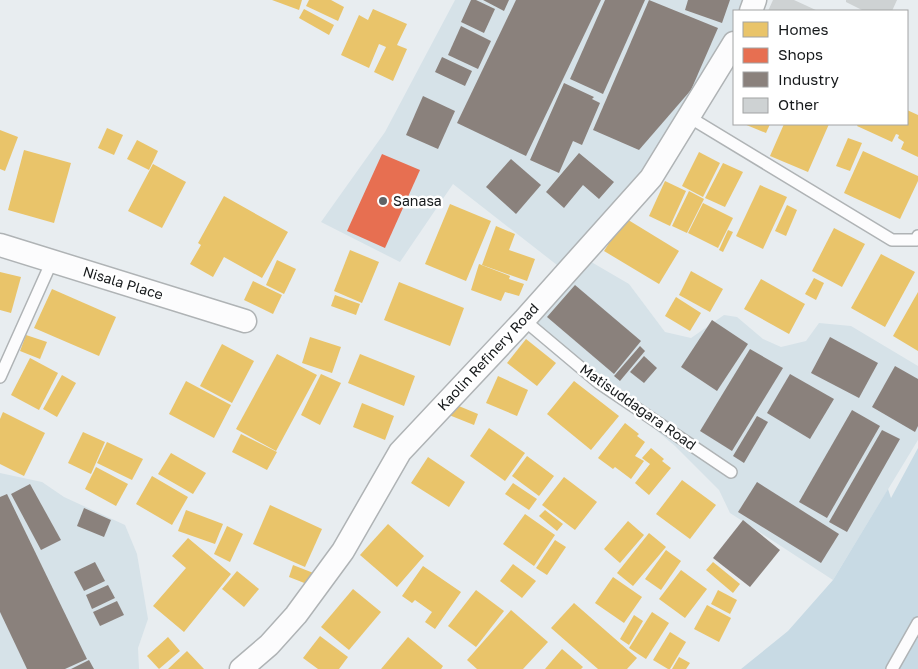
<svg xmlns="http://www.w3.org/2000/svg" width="918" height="669" font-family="'Golos Text',sans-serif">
  <rect width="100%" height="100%" fill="#e8edf0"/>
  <g fill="#d6e2e8">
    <path d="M455,0H755L751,11H734V43L581,256L629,284L665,332L691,338L724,315L737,317L763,339L781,347L806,341L819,323L851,326L918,366V440L833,580L730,513L719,490L675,446L524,320L566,272L453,184L400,262L321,222L385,132Z"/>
    <path d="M0,473L42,482L64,497L125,525L137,554L148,619L138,648L139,669H0Z"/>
  </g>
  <path fill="#c8dae4" d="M918,448V669H741L788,631L833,580L888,489L891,498Z"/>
  <g fill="#e9c46a">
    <path d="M272,0H302L299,10Z"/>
    <path d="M309,0H331L344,7L338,21L306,6Z"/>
    <path d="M304,9L334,25L329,35L299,18Z"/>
    <path d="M373,9L407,24L397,45L407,49L393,81L374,72L386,47L379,44L369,68L341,55L359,15L368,20Z"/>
    <path d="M907,110L918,115V157L901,149L904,142L898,138L899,135L896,134L892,142L857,126L858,124H907Z"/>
    <path d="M744,124H770L766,133Z"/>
    <path d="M784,124H829L808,172L770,156Z"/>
    <path d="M107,128L123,135L114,155L98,148Z"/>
    <path d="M0,130L18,137L5,171L0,169Z"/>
    <path d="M848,138L862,143L850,171L836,166Z"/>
    <path d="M137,140L158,151L149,170L127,159Z"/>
    <path d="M24,150L71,163L54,223L8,210Z"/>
    <path d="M863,151L918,176V181L900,219L844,193Z"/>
    <path d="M699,152L720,163L703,197L682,186Z"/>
    <path d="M723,163L743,172L725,207L705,198Z"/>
    <path d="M153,164L186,182L162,228L128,211Z"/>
    <path d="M665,181L686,191L670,226L649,216Z"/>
    <path d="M760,185L787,197L763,249L736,236Z"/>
    <path d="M689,191L704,199L687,233L672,226Z"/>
    <path d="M224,196L288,232L262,278L224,257L213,277L190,264L201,245L198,243Z"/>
    <path d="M703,203L733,218L718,248L688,233Z"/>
    <path d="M450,204L491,221L466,281L425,264Z"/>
    <path d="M787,205L797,210L786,236L775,231Z"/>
    <path d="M625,218L679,251L659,284L604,251Z"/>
    <path d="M496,226L515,234L509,250L535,259L527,281L482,265Z"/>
    <path d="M834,228L865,244L842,287L812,271Z"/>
    <path d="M728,230L733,232L723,252L719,250Z"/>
    <path d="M350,250L379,262L362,303L334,291Z"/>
    <path d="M881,254L915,272L885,327L851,308Z"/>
    <path d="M277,260L296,269L284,294L266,285Z"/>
    <path d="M479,264L510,276L509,279L524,284L519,296L505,292L501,301L471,290Z"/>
    <path d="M691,271L723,289L710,312L679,295Z"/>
    <path d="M0,272L21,277L11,313L0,310Z"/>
    <path d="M814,278L824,283L816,300L805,294Z"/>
    <path d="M761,279L805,304L789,334L744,309Z"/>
    <path d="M253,281L282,295L273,314L244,300Z"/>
    <path d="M399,282L464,308L450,346L384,320Z"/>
    <path d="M52,289L116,317L99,356L34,328Z"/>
    <path d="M918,292V351L893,336Z"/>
    <path d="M335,295L360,304L356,315L331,306Z"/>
    <path d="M676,297L701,313L690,331L665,316Z"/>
    <path d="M26,335L47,342L40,359L20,351Z"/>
    <path d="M310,337L341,347L332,373L302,363Z"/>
    <path d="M526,339L556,363L537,386L507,363Z"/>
    <path d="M222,344L254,361L232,403L200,386Z"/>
    <path d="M277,354L317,375L276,451L236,429Z"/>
    <path d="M360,354L415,376L404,406L348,383Z"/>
    <path d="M30,358L58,373L39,410L11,395Z"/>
    <path d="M321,374L341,383L320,425L301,415Z"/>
    <path d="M62,375L76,383L57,417L43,409Z"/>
    <path d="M498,376L528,390L517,416L486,403Z"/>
    <path d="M186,381L231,405L214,438L169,414Z"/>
    <path d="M574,381L619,416L591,450L547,414Z"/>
    <path d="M362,403L394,416L385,440L353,427Z"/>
    <path d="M454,404L478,414L474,425L449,415Z"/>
    <path d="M3,412L45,433L24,476L0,464V419Z"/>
    <path d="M625,423L639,434L637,436L645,442L635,456L644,461L631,479L615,467L613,469L598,458Z"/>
    <path d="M489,428L525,453L505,481L470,456Z"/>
    <path d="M83,432L105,442L91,474L68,463Z"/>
    <path d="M241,434L277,452L267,470L232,452Z"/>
    <path d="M107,442L143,459L132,480L97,463Z"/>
    <path d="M651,448L664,459L662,461L671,468L649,495L635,483L650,464L642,458Z"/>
    <path d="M171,453L206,473L193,494L158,474Z"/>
    <path d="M527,456L554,476L539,496L512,476Z"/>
    <path d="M428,457L465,482L449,507L411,483Z"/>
    <path d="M96,467L128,484L116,506L85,489Z"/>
    <path d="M152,476L188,497L172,525L136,504Z"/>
    <path d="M564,477L597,502L575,530L542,505Z"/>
    <path d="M682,480L716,505L690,539L656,514Z"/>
    <path d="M513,483L537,499L529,510L505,494Z"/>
    <path d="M270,505L322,529L305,567L253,544Z"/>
    <path d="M186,510L223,524L215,544L178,531Z"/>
    <path d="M545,510L563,524L557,531L539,516Z"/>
    <path d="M525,514L555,535L534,566L503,544Z"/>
    <path d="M628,521L644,535L620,563L604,549Z"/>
    <path d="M388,524L424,556L397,587L360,555Z"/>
    <path d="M227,526L243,534L230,562L214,554Z"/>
    <path d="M649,533L666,547L633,586L617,573Z"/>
    <path d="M188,538L231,574L184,632L153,606L186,568L172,556Z"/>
    <path d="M555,540L566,547L547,575L536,568Z"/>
    <path d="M666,550L681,561L661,590L645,579Z"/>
    <path d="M713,562L740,584L733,593L706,570Z"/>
    <path d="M513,564L536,581L522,598L500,581Z"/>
    <path d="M293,565L316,574L312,586L289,577Z"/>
    <path d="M423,566L461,592L435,629L425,622L432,612L415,600L412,603L402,596Z"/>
    <path d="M681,570L707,589L685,618L659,599Z"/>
    <path d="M237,571L259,589L244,607L222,589Z"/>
    <path d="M613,577L642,597L624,623L595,603Z"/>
    <path d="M353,589L381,612L349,650L321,627Z"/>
    <path d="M476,590L504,611L476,647L448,626Z"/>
    <path d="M718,590L737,600L730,614L711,604Z"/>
    <path d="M574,603L637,658L627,669H598L551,628Z"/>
    <path d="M707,605L731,618L719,642L694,629Z"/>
    <path d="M511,610L548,642L523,669H477L467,660Z"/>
    <path d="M652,612L669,623L646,659L629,648Z"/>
    <path d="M634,615L643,621L629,645L620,639Z"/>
    <path d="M670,632L686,642L670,669H668L653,660Z"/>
    <path d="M320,636L348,657L339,669H318L303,658Z"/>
    <path d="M168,637L180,651L159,669L147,656Z"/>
    <path d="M408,637L443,666L441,669H381Z"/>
    <path d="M562,649L583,667L581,669H545Z"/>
    <path d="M187,651L204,669H168Z"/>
    <path d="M679,657L690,663L686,669H672Z"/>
  </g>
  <path fill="#e76f51" d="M382,154L420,170L385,248L347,231Z"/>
  <g fill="#8a817c">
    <path d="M471,0H476L495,9L484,33L461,22Z"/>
    <path d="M483,0H509L504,11Z"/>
    <path d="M516,0H601L526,156L457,123Z"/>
    <path d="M605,0H645L603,94L570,79Z"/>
    <path d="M649,0L718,28L691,90L639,150L593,130Z"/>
    <path d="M688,0H730L722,23L685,10Z"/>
    <path d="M461,26L491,41L478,69L448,55Z"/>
    <path d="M442,57L472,71L465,86L435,72Z"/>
    <path d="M564,83L594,97L592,99L600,103L582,145L573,141L559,173L530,160Z"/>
    <path d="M423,96L455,111L438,149L406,135Z"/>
    <path d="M579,153L614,182L599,199L583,185L564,208L546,192Z"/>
    <path d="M511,159L541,185L516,214L486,187Z"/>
    <path d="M575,285L641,341L614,374L547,317Z"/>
    <path d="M712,320L748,344L717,391L681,367Z"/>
    <path d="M830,337L878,363L859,398L811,373Z"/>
    <path d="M640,346L645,351L620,381L614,376Z"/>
    <path d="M750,349L783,368L732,451L700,431Z"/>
    <path d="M644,356L657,368L644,383L630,372Z"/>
    <path d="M895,366L918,379V426L915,432L872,407Z"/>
    <path d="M790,374L834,399L810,439L767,413Z"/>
    <path d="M852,410L880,426L827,518L799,502Z"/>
    <path d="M757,416L768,422L744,463L733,456Z"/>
    <path d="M882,430L900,439L847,532L829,522Z"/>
    <path d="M757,482L839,534L821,563L738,512Z"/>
    <path d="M30,484L61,540L41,550L11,494Z"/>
    <path d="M7,494L87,659L65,669H27L0,612V497Z"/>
    <path d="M84,508L111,520L104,537L77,526Z"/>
    <path d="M743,520L780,550L750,587L713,558Z"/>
    <path d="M95,562L105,581L84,591L74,572Z"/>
    <path d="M108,585L115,598L92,609L86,595Z"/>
    <path d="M117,601L124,615L100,626L93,612Z"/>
    <path d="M89,660L94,669H71Z"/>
  </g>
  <g fill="#ced2d3">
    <path d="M773,0H794L818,11H768Z"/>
    <path d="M846,0H897L892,11H864L846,2Z"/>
  </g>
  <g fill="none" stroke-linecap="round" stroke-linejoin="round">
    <g stroke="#afb3b5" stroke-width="14">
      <g id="service">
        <path d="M689,117L892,240H916L918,236"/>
        <path d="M524,320L599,383L731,472"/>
        <path d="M0,377L52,261"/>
        <path d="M892,669L918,623"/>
      </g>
    </g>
    <g stroke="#afb3b5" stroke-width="25">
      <g id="minor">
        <path d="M751,11L755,0"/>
        <path d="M0,245L245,321"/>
        <path d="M241,669L269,645L296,615L343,551L400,452L524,320L651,178L734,43"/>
      </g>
    </g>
    <use href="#service" stroke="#fcfcfd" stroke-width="11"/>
    <use href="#minor" stroke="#fcfcfd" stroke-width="22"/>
  </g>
  <circle fill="#606366" stroke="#fff" stroke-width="2" cx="383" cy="201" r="5"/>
  <g text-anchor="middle" stroke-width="5" stroke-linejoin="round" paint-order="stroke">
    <g font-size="14" fill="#16191b" stroke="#fff" text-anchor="start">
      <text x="393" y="206">Sanasa</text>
    </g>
    <g font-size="14" fill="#16191b" stroke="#fff">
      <text transform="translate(123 283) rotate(17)" y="5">Nisala Place</text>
      <text transform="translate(488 357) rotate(-47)" y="5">Kaolin Refinery Road</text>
      <text transform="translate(638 407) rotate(35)" y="5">Matisuddagara Road</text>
    </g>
  </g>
  <rect x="733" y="10" width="175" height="115" fill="#ffffff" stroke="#a2a3a4"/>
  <rect x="743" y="22" width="25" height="15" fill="#e9c46a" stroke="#a2a3a4"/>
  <text x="778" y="35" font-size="15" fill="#16191b">Homes</text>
  <rect x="743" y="48" width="25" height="15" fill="#e76f51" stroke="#a2a3a4"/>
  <text x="778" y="60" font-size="15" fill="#16191b">Shops</text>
  <rect x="743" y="72" width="25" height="15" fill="#8a817c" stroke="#a2a3a4"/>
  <text x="778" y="85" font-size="15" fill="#16191b">Industry</text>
  <rect x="743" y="98" width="25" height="15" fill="#ced2d3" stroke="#a2a3a4"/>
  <text x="778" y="110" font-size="15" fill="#16191b">Other</text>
</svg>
